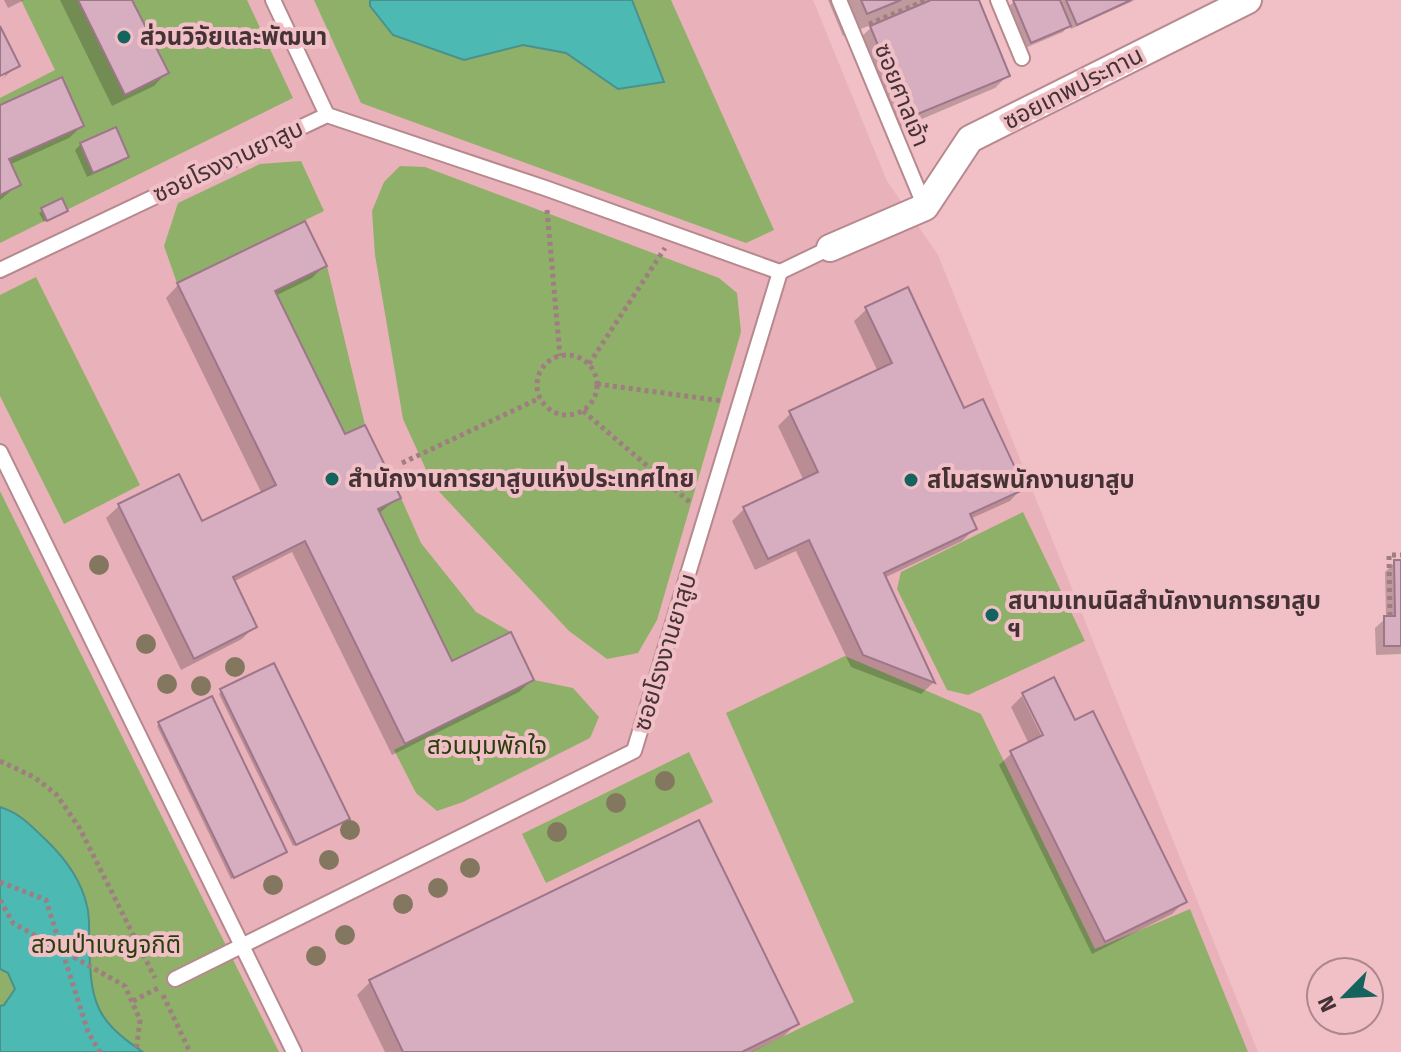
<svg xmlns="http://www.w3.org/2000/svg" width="1401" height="1052" font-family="'Fira Sans','Noto Sans Thai',sans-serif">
  <rect width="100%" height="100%" fill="#f0c0c6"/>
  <path fill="#e9b1b9" d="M0,0H813L887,181L938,255L1258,1052H279L0,491Z"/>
  <g fill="#8fb069">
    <path d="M21,0H247L293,98L0,243V98L55,70Z"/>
    <path d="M314,0H671L774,230L746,243L361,103Z"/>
    <path d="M301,161L324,211L177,283L164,246L178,203L260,164Z"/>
    <path d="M400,166L425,167L719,278L737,293L741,332L657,620L638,653L607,659L569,631L433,485L403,419L375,255L372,211L384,182Z"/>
    <path d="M327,266L365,425L345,434L275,291Z"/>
    <path d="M36,277L140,485L64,524L0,396V295Z"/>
    <path d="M0,491L279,1052H0Z"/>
    <path d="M401,498L421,543L476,612L511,632L452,661L378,509Z"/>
    <path d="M1023,512L1085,641L968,695L947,690L897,589L901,572Z"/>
    <path d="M845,656L981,714L1095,949L1190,909L1248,1052H751L854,1002L726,713Z"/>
    <path d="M534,680L573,688L599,717L590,738L463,802L437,811L416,793L394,750Z"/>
    <path d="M689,752L713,802L546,883L522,834Z"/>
  </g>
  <g fill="#4cbab3" stroke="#4a918d" stroke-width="2">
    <path d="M370,0H632L664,82L618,89L566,53L523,45L464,60L393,35L370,6Z"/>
    <path d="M0,807C21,814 29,824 45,839C64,857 81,879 87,906C90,917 89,931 89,943C91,1000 93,1019 143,1052H0V1006L4,1005L15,989L8,973L0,969Z"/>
  </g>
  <g fill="#0003" fill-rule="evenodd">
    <path d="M4,0H24L8,8Z"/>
    <path d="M60,0H130L166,73L154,86L112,106Z"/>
    <path d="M828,0H976L1008,75L995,88L896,130L858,40L876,23L843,36Z"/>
    <path d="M1016,0H1135L1071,29L1069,25L1063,32L1025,48L1008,7Z"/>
    <path d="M0,30L17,66L0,81L5,76V71L0,74Z"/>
    <path d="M0,107L82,126L69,138L9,165L18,185L0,200Z"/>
    <path d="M81,144L127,156L121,162L87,177L75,150Z"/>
    <path d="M61,201L63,213L44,222L39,213Z"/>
    <path d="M325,265L312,278L275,296L344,437L398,498L378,514L451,663L532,680L519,692L392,755L292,552L233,582L255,626L242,639L181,670L106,518L119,506L201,523L262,494L166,298L178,285Z"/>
    <path d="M867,309L964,410L1022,488L1010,501L970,519L975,528L962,541L884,578L933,683L921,694L851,667L796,551L755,570L732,521L744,509L804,481L778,426L791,413L878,372L854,321Z"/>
    <path d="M1395,562H1401V654L1376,655L1375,628L1386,618L1385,572Z"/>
    <path d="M221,691L345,821L293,846L219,694Z"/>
    <path d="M1024,694L1074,723L1184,902L1172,914L1092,954L999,765L1012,753L1029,744L1011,707ZM1022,696H1026L1049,743L1046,745Z"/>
    <path d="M159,724L285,852L283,854L231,879L157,726Z"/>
    <path d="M699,822L796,1024L784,1036L752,1052H385L357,995L370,982Z"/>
  </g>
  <g fill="#d7adc0" stroke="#9e7689" stroke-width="2">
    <path d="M78,0H132L169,73L125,95Z"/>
    <path d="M861,0H901L867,14Z"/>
    <path d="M931,0H979L1010,76L908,118L870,26Z"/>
    <path d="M1013,0H1060L1071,26L1031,43Z"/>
    <path d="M1066,0H1131L1077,25Z"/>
    <path d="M0,26L20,66L0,76Z"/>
    <path d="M62,77L84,126L9,159L21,185L0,195V105Z"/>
    <path d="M116,127L129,157L93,173L80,143Z"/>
    <path d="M62,198L68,211L47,221L41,208Z"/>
    <path d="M305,221L327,266L275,291L345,434L365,425L401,498L378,509L452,661L511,632L534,680L405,744L305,541L233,577L257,627L194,659L118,504L179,474L202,521L276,485L177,283Z"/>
    <path d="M908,287L964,408L983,399L1025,489L970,514L977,529L884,573L935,683L863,655L809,540L768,559L743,507L818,472L789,411L892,363L865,307Z"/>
    <path d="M1394,560H1401V646H1384V616H1395Z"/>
    <path d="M274,663L350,819L296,845L220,689Z"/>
    <path d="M1054,677L1075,720L1093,711L1187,902L1105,942L1010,751L1043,735L1022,693Z"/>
    <path d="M212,696L287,852L234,878L158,722Z"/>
    <path d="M699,820L799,1024L742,1052H403L369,980Z"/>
  </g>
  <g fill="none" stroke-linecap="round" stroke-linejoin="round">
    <g stroke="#b6898f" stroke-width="18">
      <g id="service">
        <path d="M273,0L327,115"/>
        <path d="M839,0L925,207"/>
        <path d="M998,0L1022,58"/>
        <path d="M0,270L327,115L545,188L780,272L830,248"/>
        <path d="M0,452L294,1052"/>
        <path d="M175,979L634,751L780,272"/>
      </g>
    </g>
    <g stroke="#b6898f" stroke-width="30">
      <path id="minor" d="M830,248L925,207L970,139L1248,0"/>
    </g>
    <g stroke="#9f7d81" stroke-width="5" stroke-dasharray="4 4" stroke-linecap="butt">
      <path d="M869,24L927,0"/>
      <path d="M547,210L560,356"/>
      <circle cx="567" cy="385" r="30"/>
      <path d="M589,364L665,248"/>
      <path d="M597,384L723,401"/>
      <path d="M583,411L692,504"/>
      <path d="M402,463L540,398"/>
      <path d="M1390,616L1389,555H1401"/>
      <path d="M0,761L34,777L56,794L79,827L155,978"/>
      <path d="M0,882L46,900L88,1032L100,1052"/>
      <path d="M0,900L13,923L125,986L140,1020L136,1052"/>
      <path d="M163,995L190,1052"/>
      <path d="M133,1001L160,987"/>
    </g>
    <use href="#service" stroke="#fff" stroke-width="14"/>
    <use href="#minor" stroke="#fff" stroke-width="26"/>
  </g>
  <g fill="#83785f">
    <circle cx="99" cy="565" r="10"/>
    <circle cx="146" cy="644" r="10"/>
    <circle cx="235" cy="667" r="10"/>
    <circle cx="167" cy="684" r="10"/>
    <circle cx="201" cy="686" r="10"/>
    <circle cx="665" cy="781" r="10"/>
    <circle cx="616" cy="803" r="10"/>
    <circle cx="350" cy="830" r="10"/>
    <circle cx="557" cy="832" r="10"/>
    <circle cx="329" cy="860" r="10"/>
    <circle cx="470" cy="868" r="10"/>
    <circle cx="273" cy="885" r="10"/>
    <circle cx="438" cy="888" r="10"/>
    <circle cx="403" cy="904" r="10"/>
    <circle cx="345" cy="935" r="10"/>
    <circle cx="316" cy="956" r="10"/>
  </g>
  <g fill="#14635e" stroke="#f0c0c6" stroke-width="3">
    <circle cx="124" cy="37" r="8"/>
    <circle cx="332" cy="479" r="8"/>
    <circle cx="911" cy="480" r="8"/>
    <circle cx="992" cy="615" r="8"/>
  </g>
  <g text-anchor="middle" stroke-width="8" stroke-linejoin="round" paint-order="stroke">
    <g font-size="24" font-weight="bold" fill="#453234" stroke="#f0c0c6" text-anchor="start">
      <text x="140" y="45">ส่วนวิจัยและพัฒนา</text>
      <text x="348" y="487">สำนักงานการยาสูบแห่งประเทศไทย</text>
      <text x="927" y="488">สโมสรพนักงานยาสูบ</text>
      <text x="1008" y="609">สนามเทนนิสสำนักงานการยาสูบ<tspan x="1008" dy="28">ฯ</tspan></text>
    </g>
    <g font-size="24" fill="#453234" stroke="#f0c0c6">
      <text transform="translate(1073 88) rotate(-27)" y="8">ซอยเทพประทาน</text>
      <text transform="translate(902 95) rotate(68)" y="8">ซอยศาลเจ้า</text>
      <text transform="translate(228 161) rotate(-25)" y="8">ซอยโรงงานยาสูบ</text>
      <text transform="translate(665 652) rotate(-73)" y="8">ซอยโรงงานยาสูบ</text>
    </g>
    <g font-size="24" fill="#293e0a" stroke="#f0c0c6">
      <text x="487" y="754">สวนมุมพักใจ</text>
      <text x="106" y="953">สวนป่าเบญจกิติ</text>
    </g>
  </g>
  <g transform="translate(1345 996) rotate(246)"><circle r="38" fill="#f0c0c6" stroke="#ac878c" stroke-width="2"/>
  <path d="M0-6L14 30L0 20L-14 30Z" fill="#14635e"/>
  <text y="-12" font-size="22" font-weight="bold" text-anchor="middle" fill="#453234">N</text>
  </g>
</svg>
